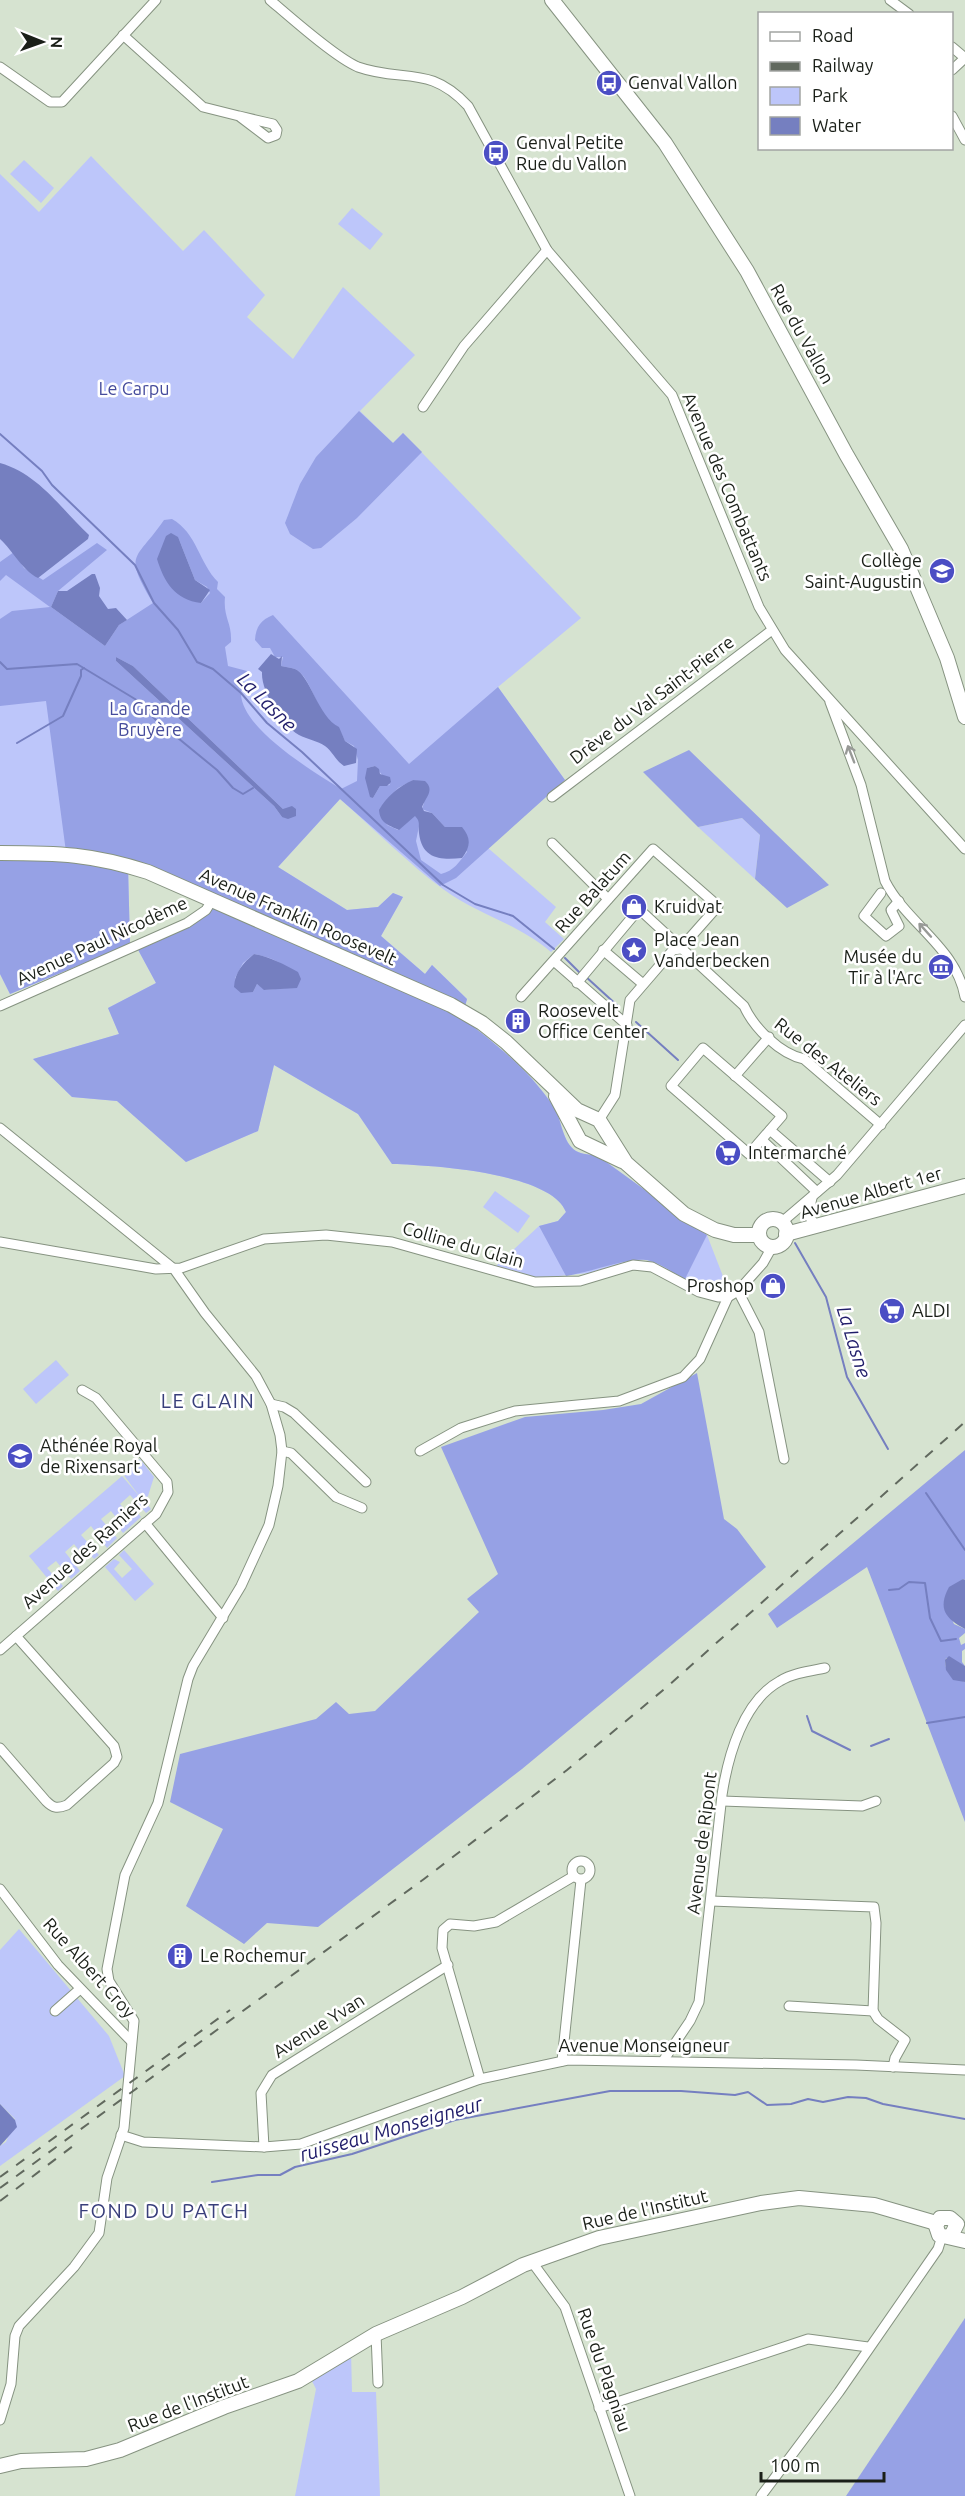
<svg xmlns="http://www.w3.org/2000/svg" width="965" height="2496" font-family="Ubuntu,sans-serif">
  <rect width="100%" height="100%" fill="#d6e3d0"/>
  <g fill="#bdc6fa">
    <path d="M91,156L183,251L204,230L265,295L247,317L293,359L343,287L415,355L360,411L393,443L403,433L581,618L498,687L565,780L488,848L556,907L545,922L564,939L551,952C515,922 480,916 443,889C410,865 373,828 340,799L278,867L347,910L378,907L393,893L403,897L381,936L425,974L432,965L467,999L462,1018C496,1044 529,1070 554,1107C562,1120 562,1142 576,1151C581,1154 592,1155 598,1156L707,1235L726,1284L712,1293L648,1260L635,1259L589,1273L539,1278L496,1266L539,1226L558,1221L566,1212C551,1172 429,1165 392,1164L358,1114L274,1065L258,1131L186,1162L117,1101L72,1097L33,1059L119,1034L108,1008L156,983L136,946L187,923L212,900L128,866L130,944L10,994L0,974V174L39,212Z"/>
    <path d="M24,160L54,188L41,203L10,174Z"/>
    <path d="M352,208L383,234L370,250L338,224Z"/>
    <path d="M742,818L760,835L755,879L698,827Z"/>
    <path d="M495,1191L530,1216L518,1233L483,1207Z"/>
    <path d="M56,1360L69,1375L36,1404L23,1389Z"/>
    <path d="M140,1459L154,1477L148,1496L143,1500L151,1509L146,1513L130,1495L120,1504L126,1511L129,1509L134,1514L137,1512L141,1517L123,1533L119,1528L122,1525L111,1511L101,1519L117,1538L107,1548L91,1526L81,1535L99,1555L94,1559L86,1550L82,1554L74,1544L65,1552L80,1571L71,1579L56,1561L47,1568L63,1586L58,1591L29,1556L122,1476L140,1497L123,1474Z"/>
    <path d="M124,1550L154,1584L135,1601L105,1567L114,1559L120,1562L114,1569L122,1578L132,1569L119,1555Z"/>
    <path d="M19,1929L109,2036L125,2076L0,2166V2146L6,2142L15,2119L0,2104V1950Z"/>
    <path d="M351,2351L352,2392H376L380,2496H295L316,2389L310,2377Z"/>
  </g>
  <g fill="#96a1e5" fill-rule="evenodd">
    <path d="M359,411L393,443L403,433L422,452L357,518L321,548L313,549L290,534L285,523L300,484L316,457Z"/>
    <path d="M172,519C197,533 199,563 218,582L217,589L225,597C223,618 232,622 231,642L225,647L228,666L247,671C245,678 241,688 241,694C242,729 314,772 341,789L357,781L358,760L354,746L345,741L338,727C316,718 313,677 295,669C292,668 286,667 281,666L283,657H275L270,648H262L255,640C256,626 261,620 273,615L409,764L498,687L565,780L456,878L440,886L340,799L278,867L347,910L378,907L393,893L403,897L381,936L425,974L432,965L467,999L462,1018C496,1044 529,1070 554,1107C562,1120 562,1142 576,1151C581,1154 592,1155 598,1156L707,1235L685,1279C673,1273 659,1262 646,1260C629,1257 587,1273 566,1276L539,1226L558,1221L566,1212C551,1172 429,1165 392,1164L358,1114L274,1065L258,1131L186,1162L117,1101L72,1097L33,1059L119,1034L108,1008L156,983L136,946L187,923L212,900L128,866L130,944L10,994L0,974V853L66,852L46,701L0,706V619L12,611L50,607L6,575L0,581V562L14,552L24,568L43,580L97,543L107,550L58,591L51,607L105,646L119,625L153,603C123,552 135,562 164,520ZM178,537L195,580L207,587L210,593L201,603ZM116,657L133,666L283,809L282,817L274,806L116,661ZM375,766L390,785L380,786L373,798L369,792L367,768ZM413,780L417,781L424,803L422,809L432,813L445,827H451L467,852C459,862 454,871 441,874L421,860L416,841L420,821L415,815L398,830L387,825L381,807L398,788ZM254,954C275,958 291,965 297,987L265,990L257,984L253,992L235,978L243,963Z"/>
    <path d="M689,750L829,885L787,908L755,879L760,835L742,818L698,827L643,772Z"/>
    <path d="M697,1373L724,1519L737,1529L766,1567L522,1769L318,1927L267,1923L244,1944L186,1906L223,1829L170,1802L180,1754L316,1719L336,1702L349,1714L375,1711L479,1612L467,1599L498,1574L441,1447L525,1417L603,1410L641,1404Z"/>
    <path d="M965,1450V1580L963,1579L944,1602L954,1624L965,1629V1633L959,1638L961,1645L965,1643V1649L962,1651V1662L965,1666L946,1658C943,1673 953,1678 965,1682V1822L867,1567L777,1628L768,1614Z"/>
    <path d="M965,2318V2496H846Z"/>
  </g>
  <g fill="#757fc0">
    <path d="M0,463C39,474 61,509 89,535L88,539L38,578C22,570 13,551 0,539Z"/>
    <path d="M171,533L178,537L195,580L210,590L201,603C175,600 164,582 157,559L166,536Z"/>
    <path d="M92,574H95L100,588L99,596L108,609L116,608L127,620L119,625L105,646L51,607L58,591H67Z"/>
    <path d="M271,654L279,659L282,656L281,666C286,667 292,668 295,669C310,675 318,717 339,727L345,741L357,749L356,763L344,766C336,761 333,752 325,746C318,741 307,739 299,735C282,725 261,692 262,672L258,669Z"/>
    <path d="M116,657L133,666L283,809L292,806L296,809V816L288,819L282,817L274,806L116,661Z"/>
    <path d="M375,766L379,769L380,774L390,777L391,782L387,786H380L373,798L370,797L365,778L367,768Z"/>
    <path d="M413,780L425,781C435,790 426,797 422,807L424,811L432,813L445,827H462C471,838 471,846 462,858C442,860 422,860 419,833C418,825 421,822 415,816L399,830C388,825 380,823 379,810C386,797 399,786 413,780Z"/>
    <path d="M254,954C271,957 283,964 298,972L301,979L297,988L264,990L257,984L253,992L241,993L234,987C235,972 243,963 254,954Z"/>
    <path d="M963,1579L965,1580V1629C946,1619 937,1609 949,1587Z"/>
    <path d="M949,1656L965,1666V1682L953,1680L946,1670L945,1660Z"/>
    <path d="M0,2104L15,2120L17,2127L0,2146Z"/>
  </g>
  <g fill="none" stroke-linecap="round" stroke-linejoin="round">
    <g stroke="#757fc0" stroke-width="2">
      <path d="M0,434L42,471L52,485L135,565L154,603L178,630L197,662L213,669L241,693L267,723L302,752L443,885L475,904L513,916L554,949"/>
      <path d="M0,662L7,669L77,664L135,699L156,720L217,770L233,788L243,794L253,788"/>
      <path d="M17,743L63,716L81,676V670L84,668"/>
      <path d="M565,958L580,973"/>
      <path d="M585,976L619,1007"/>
      <path d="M636,1022L678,1060"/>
      <path d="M795,1243L826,1297L847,1377L888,1449"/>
      <path d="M926,1493L965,1550"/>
      <path d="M889,1590L899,1589L909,1582L925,1583L930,1618L941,1641L956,1639"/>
      <path d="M807,1716L812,1731L850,1750"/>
      <path d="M927,1723L965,1717"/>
      <path d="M871,1746L889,1739"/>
      <path d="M212,2182L258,2175H280L295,2167L352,2154L455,2120L610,2091H681L735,2095L748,2092L767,2105L791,2104L808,2099L823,2102L848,2097L866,2098L883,2104L965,2119"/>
    </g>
    <g stroke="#869381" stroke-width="11">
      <g id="street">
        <path d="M270,0C290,17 336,58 358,67C403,83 429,64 468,106L547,250L672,395L759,607L785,650L965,849"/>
        <path d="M890,0L909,14"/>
        <path d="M123,35L203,107L239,116L268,138L276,135L277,130L273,124L239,116"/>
        <path d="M952,47L965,58"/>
        <path d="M0,67L50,102H62L156,0"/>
        <path d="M952,70L965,58"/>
        <path d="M952,116L965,140"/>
        <path d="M423,407L464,346L547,250"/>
        <path d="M830,702L861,785L885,881C907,924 956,947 965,997"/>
        <path d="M552,797L772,630"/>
        <path d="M552,843L608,899"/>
        <path d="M881,893L864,916L886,936L899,926L891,910L899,901"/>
        <path d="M603,950L643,984"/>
        <path d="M554,961L627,1025"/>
        <path d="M577,983L639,909L744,1006C754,1028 780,1054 804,1059L881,1125"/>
        <path d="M521,997L653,849L718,906L680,949L673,950L630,1000L615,1095L599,1120"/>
        <path d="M0,1006L187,923L206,910L212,900"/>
        <path d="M703,1048L782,1116L749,1154L671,1086Z"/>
        <path d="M735,1076L769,1037"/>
        <path d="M0,1128L174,1269L205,1313L256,1376L271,1404L280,1435L282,1451L278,1486L269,1525L241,1586L193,1666L188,1679L158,1803L125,1875L107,1969L109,1981L134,2021L124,2128L107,2178L99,2233L74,2267L19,2326L15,2336L11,2384L0,2420"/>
        <path d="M770,1130L830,1182"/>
        <path d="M762,1140L817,1192"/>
        <path d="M812,1198L808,1215L817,1227"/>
        <path d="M782,1222L837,1175L965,1025"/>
        <path d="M0,1242L156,1269L181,1268L264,1239L326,1235L392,1242L535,1282L580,1281L633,1265L652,1267L699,1292L718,1297H728L738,1291L763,1263L772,1247"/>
        <path d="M738,1291L759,1332L784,1459"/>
        <path d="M271,1404L284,1407L294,1413L366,1482"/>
        <path d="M282,1451L291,1453L336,1497L362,1508"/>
        <path d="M420,1451L461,1428L515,1411L619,1401L683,1377L700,1359L728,1297"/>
        <path d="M145,1523L223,1618"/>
        <path d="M0,1650L156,1514L168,1492L167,1482L96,1398L82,1390"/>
        <path d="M0,1748L46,1801C53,1808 57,1809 67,1805L114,1763L117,1757L114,1746L16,1636"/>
        <path d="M722,1801L862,1806L876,1801"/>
        <circle cx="581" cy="1870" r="9"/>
        <path d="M0,1889L58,1965L131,2041"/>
        <path d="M711,1901L874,1907L876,1923L873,2011L789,2006"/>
        <path d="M55,2011L80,1989"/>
        <path d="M873,2011L878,2019L905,2040L895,2058L893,2067"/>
        <path d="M562,2061L581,1880"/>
        <path d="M663,2061L690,2021L699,2002L722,1795C728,1756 743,1701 780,1681C793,1673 810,1671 825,1668"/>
        <path d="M480,2079L442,1948L443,1930L450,1924L474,1926L496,1922L574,1876"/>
        <path d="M121,2135L143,2142L264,2147L301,2144L480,2079L568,2060L856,2065L965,2070"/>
        <path d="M264,2147L261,2093L272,2075L448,1965"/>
        <path d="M532,2262L565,2307L630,2496"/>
        <path d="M376,2334L378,2383"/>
        <path d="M599,2408L808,2339L868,2347"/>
        <path d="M761,2496L839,2392L938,2249L942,2236"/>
      </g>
    </g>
    <g stroke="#869381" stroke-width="16">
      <g id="secondary">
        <path d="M552,0L665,143L747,271L846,454L901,549L947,658L965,717"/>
        <path d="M0,853C59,853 92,854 148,872L451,1005L482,1023L506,1042L577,1110L599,1120L626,1163L684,1214L715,1230L734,1235H759"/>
        <path d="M556,1096L580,1141L622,1161"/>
        <circle cx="773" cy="1233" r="14"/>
        <path d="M786,1234L965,1186"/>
        <path d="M951,2236L957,2224L950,2218H940L936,2226L939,2235L965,2241"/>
        <path d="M0,2466L21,2461L86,2459L120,2450L224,2407L298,2381L376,2334L462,2297L523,2265L599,2238L761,2203L799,2198L874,2205L936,2223"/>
      </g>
    </g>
    <use href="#street" stroke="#fff" stroke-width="9"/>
    <use href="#secondary" stroke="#fff" stroke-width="14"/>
    <g stroke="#61695e" stroke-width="2" stroke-dasharray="10 10" stroke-linecap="butt">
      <path d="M0,2177L230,2010"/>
      <path d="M0,2188L424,1879L567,1770L668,1686L965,1422"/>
      <path d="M0,2201L73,2146"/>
    </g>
  </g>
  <defs><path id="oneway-shaft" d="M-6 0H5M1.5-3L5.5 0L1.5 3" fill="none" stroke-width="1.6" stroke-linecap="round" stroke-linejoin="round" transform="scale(1.5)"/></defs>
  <g stroke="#989a97">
    <use href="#oneway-shaft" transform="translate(851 754) rotate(-111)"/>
    <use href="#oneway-shaft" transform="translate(925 930) rotate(-132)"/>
  </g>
  <defs>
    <g id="bus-disc" transform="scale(1.35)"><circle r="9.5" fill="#4b4ec4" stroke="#fff"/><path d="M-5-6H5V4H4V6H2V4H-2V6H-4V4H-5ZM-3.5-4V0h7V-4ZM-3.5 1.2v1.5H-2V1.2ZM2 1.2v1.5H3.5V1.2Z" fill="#fff"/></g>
    <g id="school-disc" transform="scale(1.35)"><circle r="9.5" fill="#4b4ec4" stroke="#fff"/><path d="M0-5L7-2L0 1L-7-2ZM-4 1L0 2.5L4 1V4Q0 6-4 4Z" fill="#fff"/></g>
    <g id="shop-disc" transform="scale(1.35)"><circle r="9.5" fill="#4b4ec4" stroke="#fff"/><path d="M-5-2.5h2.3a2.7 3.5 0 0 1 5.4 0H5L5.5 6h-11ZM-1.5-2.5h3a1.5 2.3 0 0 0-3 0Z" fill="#fff"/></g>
    <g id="sight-disc" transform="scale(1.35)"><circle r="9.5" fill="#4b4ec4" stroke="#fff"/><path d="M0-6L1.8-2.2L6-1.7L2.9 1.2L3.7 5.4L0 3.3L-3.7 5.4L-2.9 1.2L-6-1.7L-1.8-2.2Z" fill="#fff"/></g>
    <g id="museum-disc" transform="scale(1.35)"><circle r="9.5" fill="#4b4ec4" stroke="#fff"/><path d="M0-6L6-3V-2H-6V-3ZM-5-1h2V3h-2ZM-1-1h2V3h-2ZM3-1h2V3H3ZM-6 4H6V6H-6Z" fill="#fff"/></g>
    <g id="building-disc" transform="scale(1.35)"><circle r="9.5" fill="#4b4ec4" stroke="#fff"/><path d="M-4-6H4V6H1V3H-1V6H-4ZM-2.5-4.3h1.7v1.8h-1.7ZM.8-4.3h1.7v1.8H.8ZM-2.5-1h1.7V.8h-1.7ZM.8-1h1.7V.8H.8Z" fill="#fff"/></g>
    <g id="supermarket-disc" transform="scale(1.35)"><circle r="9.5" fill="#4b4ec4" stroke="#fff"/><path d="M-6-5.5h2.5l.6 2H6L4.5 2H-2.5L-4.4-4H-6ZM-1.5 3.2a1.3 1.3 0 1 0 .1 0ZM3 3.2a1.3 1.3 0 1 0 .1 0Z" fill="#fff"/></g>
  </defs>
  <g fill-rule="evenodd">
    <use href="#bus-disc" x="609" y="83"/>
    <use href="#bus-disc" x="496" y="153"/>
    <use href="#school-disc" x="942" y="571"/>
    <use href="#shop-disc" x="634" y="907"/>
    <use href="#sight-disc" x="634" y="950"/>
    <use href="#museum-disc" x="941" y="967"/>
    <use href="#building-disc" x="518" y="1021"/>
    <use href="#supermarket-disc" x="728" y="1153"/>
    <use href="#shop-disc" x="773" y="1286"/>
    <use href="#supermarket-disc" x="892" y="1311"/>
    <use href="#school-disc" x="20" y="1456"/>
    <use href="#building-disc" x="180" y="1956"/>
  </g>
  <g text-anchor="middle" stroke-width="5" stroke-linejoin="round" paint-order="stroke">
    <g font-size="18" fill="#1a1f18" stroke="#fff" text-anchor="start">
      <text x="628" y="89">Genval Vallon</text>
      <text x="516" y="149">Genval Petite<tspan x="516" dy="21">Rue du Vallon</tspan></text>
      <text x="922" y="567" text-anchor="end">Collège<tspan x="922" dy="21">Saint-Augustin</tspan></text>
      <text x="654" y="913">Kruidvat</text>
      <text x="654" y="946">Place Jean<tspan x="654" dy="21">Vanderbecken</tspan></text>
      <text x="922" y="963" text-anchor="end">Musée du<tspan x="922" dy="21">Tir à l'Arc</tspan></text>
      <text x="538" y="1017">Roosevelt<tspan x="538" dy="21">Office Center</tspan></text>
      <text x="748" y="1159">Intermarché</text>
      <text x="754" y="1292" text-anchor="end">Proshop</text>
      <text x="912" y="1317">ALDI</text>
      <text x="40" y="1452">Athénée Royal<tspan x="40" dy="21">de Rixensart</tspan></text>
      <text x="200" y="1962">Le Rochemur</text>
    </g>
    <g font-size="18" fill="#1a1f18" stroke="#fff">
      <text transform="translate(802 334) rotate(61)" y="6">Rue du Vallon</text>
      <text transform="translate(727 487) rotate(67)" y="6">Avenue des Combattants</text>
      <text transform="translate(652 700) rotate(-37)" y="6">Drève du Val Saint-Pierre</text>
      <text transform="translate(593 892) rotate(-48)" y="6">Rue Balatum</text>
      <text transform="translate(298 917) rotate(24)" y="6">Avenue Franklin Roosevelt</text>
      <text transform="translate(102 941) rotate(-25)" y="6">Avenue Paul Nicodème</text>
      <text transform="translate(828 1062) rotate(38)" y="6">Rue des Ateliers</text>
      <text transform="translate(871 1193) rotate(-16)" y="6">Avenue Albert 1er</text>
      <text transform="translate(463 1245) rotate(16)" y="6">Colline du Glain</text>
      <text transform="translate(85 1551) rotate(-42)" y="6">Avenue des Ramiers</text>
      <text transform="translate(702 1843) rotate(-83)" y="6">Avenue de Ripont</text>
      <text transform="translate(89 1968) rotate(48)" y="6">Rue Albert Croy</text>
      <text transform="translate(319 2026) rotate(-32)" y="6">Avenue Yvan</text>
      <text x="644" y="2052">Avenue Monseigneur</text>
      <text transform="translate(645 2210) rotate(-13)" y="6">Rue de l'Institut</text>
      <text transform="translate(604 2370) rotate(71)" y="6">Rue du Plagniau</text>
      <text transform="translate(188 2404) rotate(-21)" y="6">Rue de l'Institut</text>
    </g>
    <g font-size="18" fill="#464c9c" stroke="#fff">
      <text x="134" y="395">Le Carpu</text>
      <text x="150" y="715">La Grande<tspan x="150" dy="21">Bruyère</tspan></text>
    </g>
    <g font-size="20" font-style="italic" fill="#201d6a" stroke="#fff">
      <text transform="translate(267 702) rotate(45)" y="7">La Lasne</text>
      <text transform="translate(854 1342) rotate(73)" y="7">La Lasne</text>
      <text transform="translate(391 2129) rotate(-16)" y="7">ruisseau Monseigneur</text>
    </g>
    <g font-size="20" letter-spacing="1.5" fill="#393f7b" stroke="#fff">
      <text x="208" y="1408">LE GLAIN</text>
      <text x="164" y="2218">FOND DU PATCH</text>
    </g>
  </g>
  <rect x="758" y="12" width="195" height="138" fill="#ffffff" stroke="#a3a5a3" stroke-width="1.5"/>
  <rect x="770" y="32" width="30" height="9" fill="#ffffff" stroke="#a3a5a3" stroke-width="1.5"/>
  <text x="812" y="42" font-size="18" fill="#1a1f18">Road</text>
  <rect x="770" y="62" width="30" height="9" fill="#61695e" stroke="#a3a5a3" stroke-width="1.5"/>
  <text x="812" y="72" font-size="18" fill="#1a1f18">Railway</text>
  <rect x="770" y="87" width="30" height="18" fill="#bdc6fa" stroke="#a3a5a3" stroke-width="1.5"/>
  <text x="812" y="102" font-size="18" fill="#1a1f18">Park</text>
  <rect x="770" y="117" width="30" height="18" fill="#757fc0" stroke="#a3a5a3" stroke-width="1.5"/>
  <text x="812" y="132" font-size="18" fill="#1a1f18">Water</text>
  <g transform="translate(42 42) rotate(91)" stroke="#ffffff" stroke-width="4.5" paint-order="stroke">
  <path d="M0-4.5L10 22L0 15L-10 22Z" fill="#1a1f18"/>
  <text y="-9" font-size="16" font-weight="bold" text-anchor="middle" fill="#1a1f18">N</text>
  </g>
  <path d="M761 2472v9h123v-9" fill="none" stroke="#1a1f18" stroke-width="3"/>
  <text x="770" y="2472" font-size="18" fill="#1a1f18" stroke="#ffffff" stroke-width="4.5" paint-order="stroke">100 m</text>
</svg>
